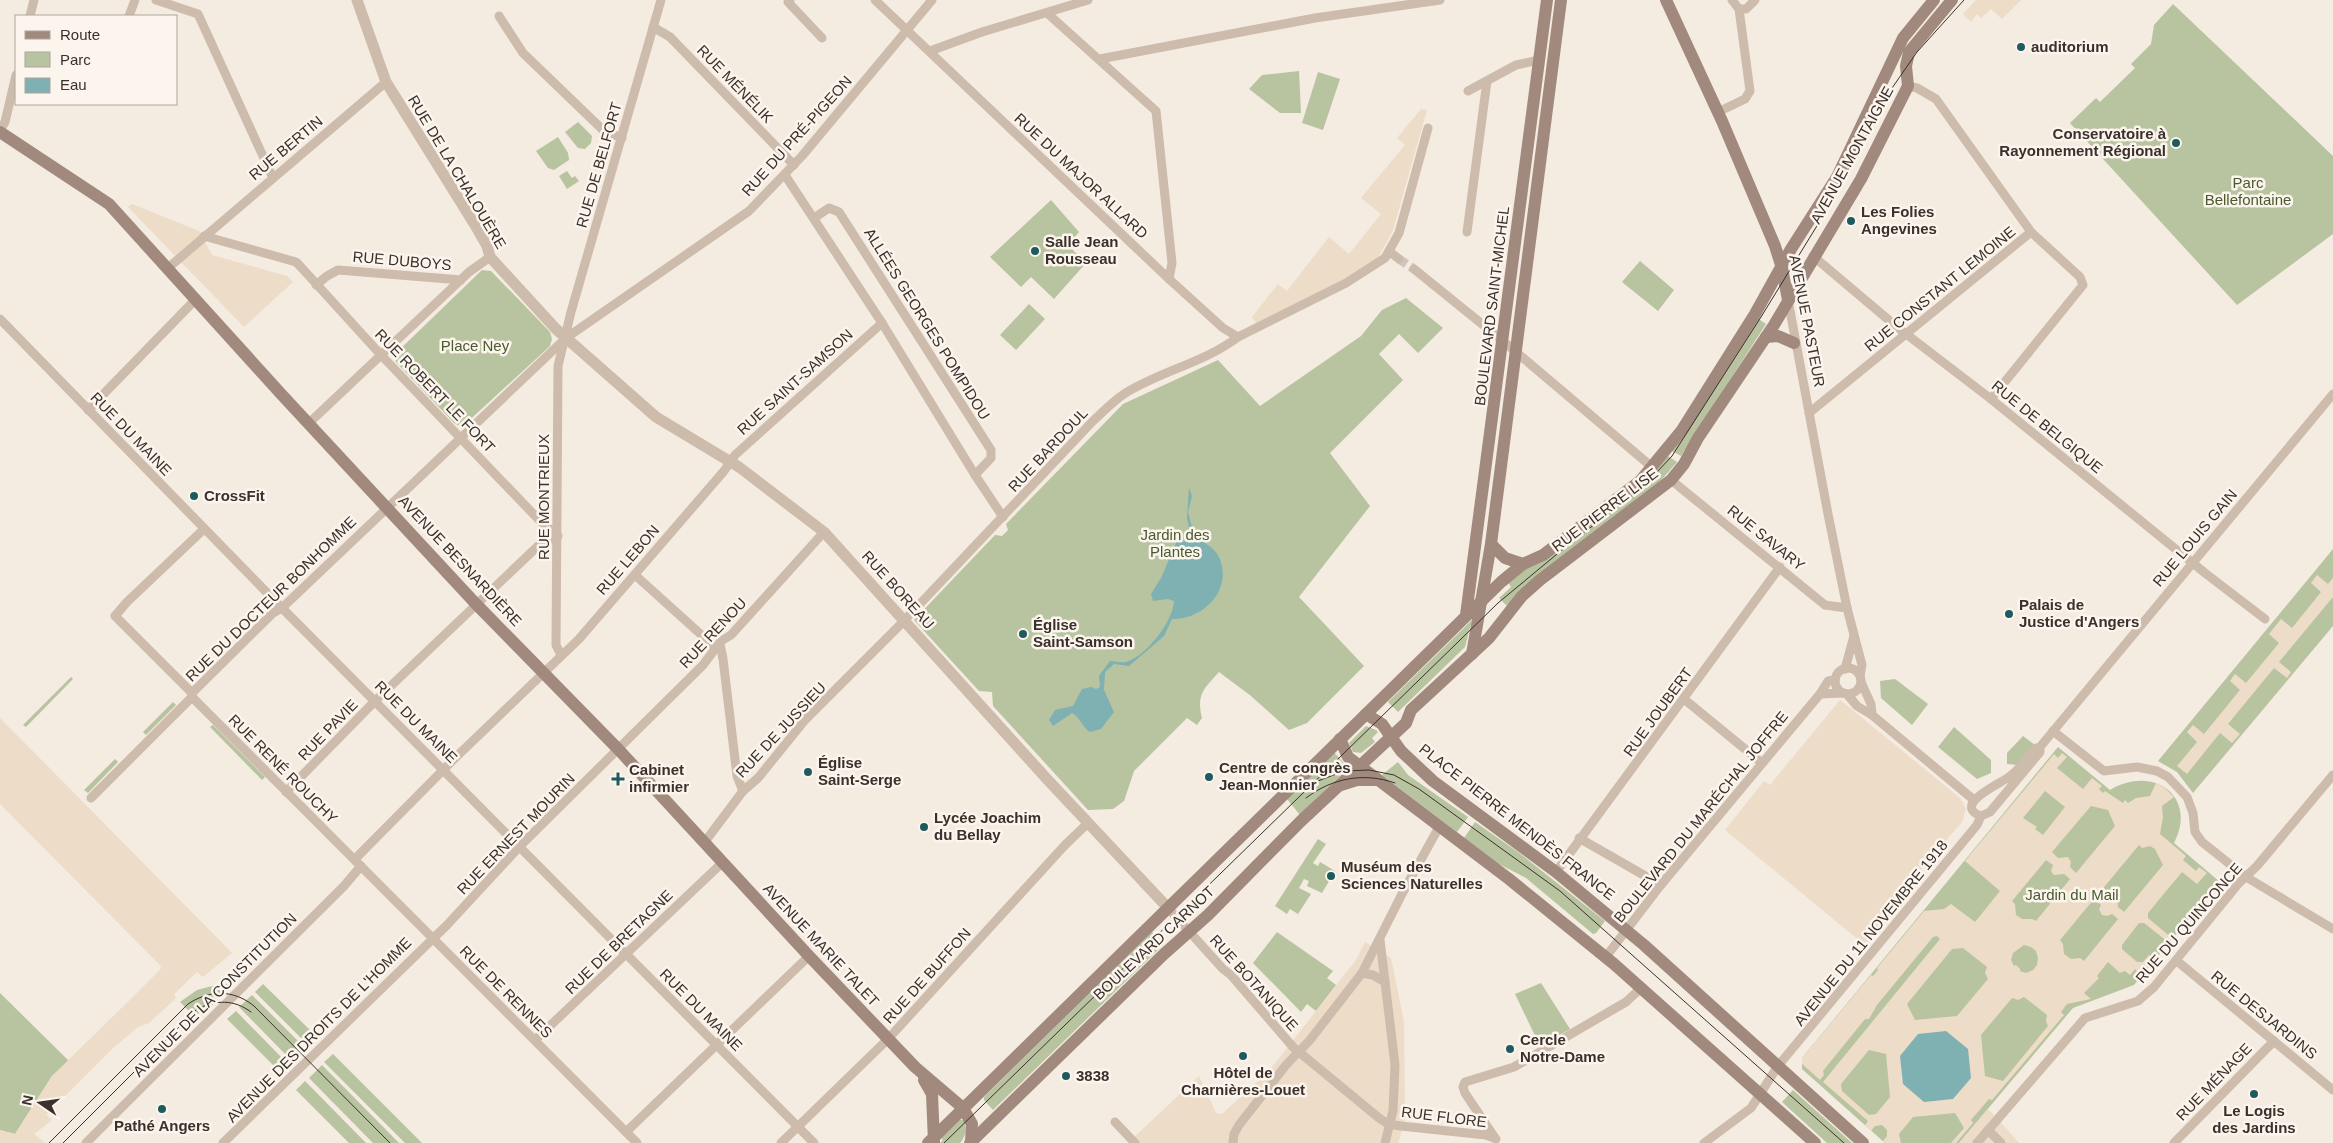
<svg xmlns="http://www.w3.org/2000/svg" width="2333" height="1143" font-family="Helvetica,sans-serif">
  <rect width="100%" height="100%" fill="#f4ebe1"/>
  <g fill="#b8c4a0">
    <path d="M2173,4L2333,156V234L2237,305L2070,123L2096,98L2100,102L2135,68L2131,64L2151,44L2154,25Z"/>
    <path d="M1299,71L1301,113H1280L1249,89L1262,75Z"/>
    <path d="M1318,72L1340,79L1323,130L1302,123Z"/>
    <path d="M578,122L592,136L591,143L585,149L578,148L565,132Z"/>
    <path d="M558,137L568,153L569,160L554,170L548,168L536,151Z"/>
    <path d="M567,171L572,178L575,176L579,181L567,189L559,176Z"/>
    <path d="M1051,200L1079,232L1068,245L1086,263L1054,299L1031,277L1021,287L990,257Z"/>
    <path d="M1640,261L1674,290L1658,311L1622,282Z"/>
    <path d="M482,270L491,271L550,332L552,339L550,346L462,427L454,423L396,362L394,355Z"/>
    <path d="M1406,298L1443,328L1418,353L1399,334L1379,354L1403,380L1330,453L1370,506L1299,597L1364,666L1307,723L1289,730L1251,696L1219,672C1204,689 1196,694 1202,718L1197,725L1187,718L1134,771L1124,801L1113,809L1088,810L993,706L992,692L979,691L914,620L995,535L1002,536L1008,530L1006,524L1123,404L1218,360L1260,406L1361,336L1382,310Z"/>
    <path d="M1029,304L1045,319L1016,350L1000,335Z"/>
    <path d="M1757,318L1766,324L1681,456L1672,451Z"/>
    <path d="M1668,456L1677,462L1657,485L1507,606L1499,598L1511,587L1507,581Z"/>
    <path d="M2333,549V626L2193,793L2177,772L2158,761Z"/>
    <path d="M1472,620L1465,647L1398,712L1388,702Z"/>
    <path d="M71,677L73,679L26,727L23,725Z"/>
    <path d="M1895,679L1928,704L1912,725L1881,698L1880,681Z"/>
    <path d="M173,702L176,705L146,735L143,732Z"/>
    <path d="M213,725L265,777L262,780L210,727Z"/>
    <path d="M1366,726L1376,730L1378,732L1372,738L1375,742L1361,753L1353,752L1349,743Z"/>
    <path d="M1954,727L1991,760V773L1977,779L1938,747Z"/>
    <path d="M2023,736L2035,745L2018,765L2007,764V753Z"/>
    <path d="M2058,747L2110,790C2154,764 2198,797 2174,843L2220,882L2134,985L2073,1008L1959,1143H1885L1802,1069V1058Z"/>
    <path d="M1333,751L1348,768L1300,815L1287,799Z"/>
    <path d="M115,759L118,762L88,793L84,790Z"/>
    <path d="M1398,762L1408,775L1468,817L1457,832L1382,775Z"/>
    <path d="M1475,822L1518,852L1605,921L1596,933L1593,934L1526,878L1497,863L1464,838Z"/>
    <path d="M1318,839L1326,844L1313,863L1318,866L1320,862L1335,871L1322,893L1307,886L1309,881L1304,879L1299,888L1311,894L1298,914L1290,909L1287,914L1275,906Z"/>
    <path d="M1152,932L1164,944L993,1110L984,1100V1097Z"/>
    <path d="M1277,932L1333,971L1327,978L1336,985L1316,1011L1307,1004L1301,1012L1253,963Z"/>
    <path d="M1541,983L1570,1029L1540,1046L1515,994Z"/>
    <path d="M220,984H233L210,1007L194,1016L180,1002L197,990Z"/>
    <path d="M263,984L313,1033L304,1041L255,992Z"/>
    <path d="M0,993L69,1061L52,1076L15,1134L0,1130Z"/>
    <path d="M252,995L301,1044L288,1057L239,1007Z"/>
    <path d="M236,1011L285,1061L277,1069L227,1019Z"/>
    <path d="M333,1054L422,1143H405L324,1062Z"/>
    <path d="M322,1065L399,1143H373L309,1078Z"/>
    <path d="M305,1081L366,1143H349L296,1090Z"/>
    <path d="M1793,1090L1852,1143H1827L1782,1102Z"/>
    <path d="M960,1120H964C967,1130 966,1136 960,1143H940L943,1140L941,1138Z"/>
  </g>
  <g fill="#ecdcc8" fill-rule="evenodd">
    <path d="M1976,0H2021L2002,19L1991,9L1981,18L1977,14L1971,22L1963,14Z"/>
    <path d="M1421,109L1427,110L1393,230L1377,260L1344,279L1258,325L1252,317L1278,284L1287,291L1329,237L1349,254L1381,214L1361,198L1405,145L1397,138Z"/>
    <path d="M132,204L199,231L212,255L287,276L293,282L244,327L128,207Z"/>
    <path d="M2317,575L2328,584L2333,578V597L2279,662L2291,672L2287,678L2274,668L2228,724L2240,734L2232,743L2220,733L2187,774L2177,766L2197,742L2187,732L2193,725L2204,734L2240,690L2230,681L2235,674L2246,683L2279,643L2269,634L2281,619L2292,628L2321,592L2311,583Z"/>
    <path d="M1840,700L1960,798L1966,809L1962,822L1900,894L1905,899L1866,946L1725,830L1764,781L1770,785Z"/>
    <path d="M0,718L232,953L203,977L197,972L174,994L176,997L174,1000L149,1023L138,1027L112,1049L46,1115L52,1120L34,1134L45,1143H0V1130L15,1134L52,1076L134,996L160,970L161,966L0,804Z"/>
    <path d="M2062,753L2067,757L2057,768L2083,789L2092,778L2102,786L2099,789L2103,793L2105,791L2123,803L2125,800L2128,803L2136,798L2150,796L2156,783L2165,788L2174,797L2162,806L2163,817L2160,834L2186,856L2183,860L2196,871L2199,867L2207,873L2197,884L2182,872L2148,913V918L2172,938L2168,942L2144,923H2139L2122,945V949L2137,962H2143L2149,955L2154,959L2141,975L2135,969L2130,975L2125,971L2120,973L2108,962L2097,976L2099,978L2084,993L2091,999L2067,1004L2061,1012L2064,1015L1992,1100L1989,1099L1971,1120L1973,1123L1956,1143H1951L1964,1128L1955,1113L1913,1117L1899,1134L1901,1143H1885L1883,1141L1887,1136V1130L1882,1125L1875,1126L1871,1131L1865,1125L1868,1121L1823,1082L1940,939L1937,936L1933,937L1877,1005L1869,1019H1865L1823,1071L1824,1075L1820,1080L1802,1064V1058L1871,975L1873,976L1878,970L1877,968L1924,911L1944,909L1951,904L1975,922L2000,891L1965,861L2054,754L2058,758ZM2045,791L2065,807L2043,835L2035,829L2037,827L2023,818ZM2091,806L2108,810L2115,826L2076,873L2070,867L2071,862L2068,857L2058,858L2052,852ZM2139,845L2142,848L2150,846L2155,849L2163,865L2124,912L2118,907L2117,898L2113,895L2107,898L2100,892ZM2046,860L2053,865L2051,871L2054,875L2064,874L2070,879L2036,921L2032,919H2022L2016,915L2015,904L2012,901ZM2094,899L2101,905L2099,909L2102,915L2107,916L2112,914L2118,919L2084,961L2080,958L2071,959L2064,954L2063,944L2060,940ZM2024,945L2031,947L2036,951L2038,958L2037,965L2033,970L2026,973L2020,971V969L2016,965L2014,966L2011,960L2013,953ZM1963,948L1987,967L1985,973L1988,979L1957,1016L1915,1020L1907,1004L1952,949ZM2024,997L2047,1015L2046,1021L2048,1026L2003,1081L1985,1076L1981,1035L2012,998L2018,1000ZM1869,1050L1886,1054L1890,1097L1876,1114L1869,1115L1842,1091L1841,1084Z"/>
    <path d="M1365,942L1391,958L1404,1022L1405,1120L1398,1143H1128L1199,1076L1216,1113L1222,1114L1269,1071L1356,960Z"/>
    <path d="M1988,1109L2003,1125L2019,1143H1959Z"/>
  </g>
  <g fill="#7fb0b2">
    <path d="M1189,488L1192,496L1188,512L1193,531L1198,533C1201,543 1213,546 1218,555C1235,588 1204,620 1172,619L1164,636L1129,666L1114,664L1105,672L1104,690L1114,712L1101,729L1090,732C1081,726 1081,718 1072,713L1053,726L1049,720L1055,710L1073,706L1082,689L1091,687L1096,689L1100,687L1099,676L1110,661C1114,661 1121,663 1126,662C1146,656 1173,622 1174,601L1168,599L1153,601L1151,594L1161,578L1177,541L1188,542V530L1190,531L1187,518Z"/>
    <path d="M1946,1031L1968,1049L1971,1078L1953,1099L1924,1102L1903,1084L1900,1056L1918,1034Z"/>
  </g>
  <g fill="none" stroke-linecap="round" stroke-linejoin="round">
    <path stroke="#cfc6bd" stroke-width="9" stroke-dasharray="9 4.5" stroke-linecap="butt" d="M1399,259L1414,269"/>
    <g stroke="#cdbbac" stroke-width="9">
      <path d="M156,0L198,14L273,178"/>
      <path d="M790,0L788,2L822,38"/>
      <path d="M875,0L1169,279L1223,328L1238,337"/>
      <path d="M1739,9H1746L1755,0"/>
      <path d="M1047,13L1156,111L1172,263L1169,279"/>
      <path d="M30,16L34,0"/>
      <path d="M129,16L135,0"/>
      <path d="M499,16L523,53L604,131L622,138"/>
      <path d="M653,27L670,37L794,165"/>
      <path d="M930,51L982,32L1088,0"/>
      <path d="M1100,59L1315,18L1440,0"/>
      <path d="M1468,91L1516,65L1539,60"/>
      <path d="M1718,112L1745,99L1750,91L1739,9L1732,0"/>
      <path d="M0,130L5,122L16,75"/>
      <path d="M785,175L882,323L975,475L1003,517"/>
      <path d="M814,218L829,208L839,212L991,450V458L975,475"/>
      <path d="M1467,232L1487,81"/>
      <path d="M204,236L296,262L300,266L381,355L541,522L558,536L538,546L375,701L286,792"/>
      <path d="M1390,252L1399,259"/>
      <path d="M1813,256L1897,327L1991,399L2205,573L2265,619"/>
      <path d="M168,268L386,82"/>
      <path d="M1414,269L1503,341L1652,467"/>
      <path d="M316,285L327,276L338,270L461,280"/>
      <path d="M1788,300L1828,514L1847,608L1862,665L1860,676"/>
      <path d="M0,319L279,605L814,1143"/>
      <path d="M1991,399L2083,285L2080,277L2031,232"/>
      <path d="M88,410L196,299"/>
      <path d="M1809,413L2031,232L1936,99L1917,88L1908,86"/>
      <path d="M309,423L469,272L490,257"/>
      <path d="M1671,480L1825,605L1847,608"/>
      <path d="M635,575L716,648"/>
      <path d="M720,644L723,659L737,776L743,791"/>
      <path d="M561,655L556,645L558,366L571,312L661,0"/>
      <circle cx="1848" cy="681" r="13"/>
      <path d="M1845,669L1854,636"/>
      <path d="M1861,682L1871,704L1872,715"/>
      <path d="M192,693L115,616L127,602L204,529"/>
      <path d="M1820,694L1843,693"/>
      <path d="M1847,694L1857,706L1872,715L1974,800"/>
      <path d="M192,697L637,1143"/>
      <path d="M1684,699L1762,763"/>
      <path d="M2053,731L2104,771L2137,767L2157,771L2168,777L2187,797L2193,813L2195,832L2202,842L2246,877L2333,929"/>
      <path d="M2040,747V752L1990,812L1981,816C1951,805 2001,783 2009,777C2019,770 2027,758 2036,748L2040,747L2333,394"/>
      <path d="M91,798L192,697V693L273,613L282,608L566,338L749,211L802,156L932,0"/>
      <path d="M1579,838L1661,885"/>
      <path d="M704,843L743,791L758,778L805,720L900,625L1092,422C1102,413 1112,402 1124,394C1160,371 1204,363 1238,337L1346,283L1385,258L1399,233L1428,128"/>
      <path d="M355,859L456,757L579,639L724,471L735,455L882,323"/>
      <path d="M1556,872L1780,567"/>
      <path d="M1168,908L1223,969L1231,975L1293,1047L1379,1118L1388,1124L1401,1126L1486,1135L1496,1139"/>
      <path d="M1380,940L1395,1065L1393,1111L1385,1143"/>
      <path d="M1605,958L1660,886L1820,694L1828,681L1835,680"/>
      <path d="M2177,961L2333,1090"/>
      <path d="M1362,973L1373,975L1385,982"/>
      <path d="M535,1040L722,863"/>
      <path d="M1115,1122L1135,1143"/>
      <path d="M1988,1130L2001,1143"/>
      <path d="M626,1132L809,956"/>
      <path d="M1495,1138L1465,1093L1463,1087L1465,1082L1514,1067L1626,1002L1641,988"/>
      <path d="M86,1143L344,886L361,866"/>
      <path d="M223,1143L447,925L522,844L703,665L721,641L731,635L824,532"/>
      <path d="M781,1143L888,1039L1065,845L1088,823"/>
      <path d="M1233,1143L1234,1134L1239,1125L1286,1065L1310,1040L1362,973L1403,892L1439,827"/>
      <path d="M1704,1143L1751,1108L1778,1066L1977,825L1981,816"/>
      <path d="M1977,1143L2085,1018L2138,1001L2154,987L2239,883L2257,866L2333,775"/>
      <path d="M2174,1143L2274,1041"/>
    </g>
    <path stroke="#cdbbac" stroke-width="11" d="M357,0L386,82L475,225L487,246L490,257L556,329L656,417L739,467L824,532L1046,778L1168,908"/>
    <g stroke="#a18a7d" stroke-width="12">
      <path d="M1666,0L1722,121L1775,246L1782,268L1788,300"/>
      <path d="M0,132L109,204L282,395L476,604L619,750L809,956L915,1067L963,1108L972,1124L971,1142"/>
      <path d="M1766,337L1778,336L1794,343"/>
      <path d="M1491,544L1505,558L1523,564"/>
      <path d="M1466,615L1547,0"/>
      <path d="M1472,654L1491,544L1561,0"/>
      <path d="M1366,714L1382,724L1401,751L1433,781L1556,872L1644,945L1863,1143"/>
      <path d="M1340,739L1348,757L1509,879L1614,964L1815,1143"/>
      <path d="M1341,785L1357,780H1378"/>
      <path d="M924,1080L932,1094L934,1142"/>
      <path d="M928,1143L1501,582L1523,564L1543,555L1640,481L1682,430L1755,314L1791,249L1837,177L1903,38L1934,0"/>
      <path d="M970,1143L1164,954L1208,915L1301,821L1406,723L1411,710L1489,638L1522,596L1540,580L1671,480L1684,464L1698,438L1774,325L1861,179L1908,86L1906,66L1909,52L1952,0"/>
    </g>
    <g stroke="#3b302b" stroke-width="1">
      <path d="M1318,781L1344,771L1369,770L1394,775L1419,789L1560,891L1844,1143"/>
      <path d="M1306,798C1332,778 1364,772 1395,783"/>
      <path d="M49,1143L188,1004C209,990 233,989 254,1006L390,1143"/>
      <path d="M63,1143L197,1009C216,1000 234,999 251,1012"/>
      <path d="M944,1143L1498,603L1574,540L1641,489L1672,456L1761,317L1823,216L1890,91L1917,52L1964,0"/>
    </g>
  </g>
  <g fill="#1f5a5e" stroke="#fbf5ee" stroke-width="2">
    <circle cx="2021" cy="47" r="5"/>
    <circle cx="2176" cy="143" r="5"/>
    <circle cx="1851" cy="221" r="5"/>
    <circle cx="1035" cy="251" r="5"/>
    <circle cx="194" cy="496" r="5"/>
    <circle cx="2009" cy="614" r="5"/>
    <circle cx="1023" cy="634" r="5"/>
    <circle cx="808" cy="772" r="5"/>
    <circle cx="1209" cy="777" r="5"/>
    <path d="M615.5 771.5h5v5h5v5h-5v5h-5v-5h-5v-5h5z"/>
    <circle cx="924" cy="827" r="5"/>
    <circle cx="1331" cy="876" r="5"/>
    <circle cx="1510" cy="1049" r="5"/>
    <circle cx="1243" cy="1056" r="5"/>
    <circle cx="1066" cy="1076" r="5"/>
    <circle cx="2254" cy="1094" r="5"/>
    <circle cx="162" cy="1109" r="5"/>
  </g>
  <g text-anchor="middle" stroke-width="5" stroke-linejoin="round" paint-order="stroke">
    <g font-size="15" font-weight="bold" fill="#3b302b" stroke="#fbf5ee" text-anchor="start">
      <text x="2031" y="52">auditorium</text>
      <text x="2166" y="139" text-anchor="end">Conservatoire à<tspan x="2166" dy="17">Rayonnement Régional</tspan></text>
      <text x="1861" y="217">Les Folies<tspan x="1861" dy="17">Angevines</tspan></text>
      <text x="1045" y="247">Salle Jean<tspan x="1045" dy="17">Rousseau</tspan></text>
      <text x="204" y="501">CrossFit</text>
      <text x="2019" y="610">Palais de<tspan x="2019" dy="17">Justice d'Angers</tspan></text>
      <text x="1033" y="630">Église<tspan x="1033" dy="17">Saint-Samson</tspan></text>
      <text x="818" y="768">Église<tspan x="818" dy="17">Saint-Serge</tspan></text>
      <text x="1219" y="773">Centre de congrès<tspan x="1219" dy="17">Jean-Monnier</tspan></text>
      <text x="629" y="775">Cabinet<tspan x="629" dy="17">infirmier</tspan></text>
      <text x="934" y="823">Lycée Joachim<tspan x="934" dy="17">du Bellay</tspan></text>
      <text x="1341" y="872">Muséum des<tspan x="1341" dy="17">Sciences Naturelles</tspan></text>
      <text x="1520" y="1045">Cercle<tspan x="1520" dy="17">Notre-Dame</tspan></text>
      <text x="1243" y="1078" text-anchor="middle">Hôtel de<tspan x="1243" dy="17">Charnières-Louet</tspan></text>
      <text x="1076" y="1081">3838</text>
      <text x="2254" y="1116" text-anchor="middle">Le Logis<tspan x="2254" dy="17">des Jardins</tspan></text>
      <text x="162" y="1131" text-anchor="middle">Pathé Angers</text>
    </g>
    <g font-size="15" fill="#3b302b" stroke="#fbf5ee">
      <text transform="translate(735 84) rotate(46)" y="5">RUE MÉNÉLIK</text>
      <text transform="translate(797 136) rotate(-48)" y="5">RUE DU PRÉ-PIGEON</text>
      <text transform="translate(286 148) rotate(-40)" y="5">RUE BERTIN</text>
      <text transform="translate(1852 155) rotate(-61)" y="5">AVENUE MONTAIGNE</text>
      <text transform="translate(599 165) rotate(-74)" y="5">RUE DE BELFORT</text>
      <text transform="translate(457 172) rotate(59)" y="5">RUE DE LA CHALOUÈRE</text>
      <text transform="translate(1081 176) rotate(43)" y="5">RUE DU MAJOR ALLARD</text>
      <text transform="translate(402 261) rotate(5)" y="5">RUE DUBOYS</text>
      <text transform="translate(1940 289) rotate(-39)" y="5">RUE CONSTANT LEMOINE</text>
      <text transform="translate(1492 306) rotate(-83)" y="5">BOULEVARD SAINT-MICHEL</text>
      <text transform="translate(1807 321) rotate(79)" y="5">AVENUE PASTEUR</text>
      <text transform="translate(927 324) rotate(58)" y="5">ALLÉES GEORGES POMPIDOU</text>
      <text transform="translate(795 382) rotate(-42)" y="5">RUE SAINT-SAMSON</text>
      <text transform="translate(435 391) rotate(46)" y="5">RUE ROBERT LE FORT</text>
      <text transform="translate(2047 427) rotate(39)" y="5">RUE DE BELGIQUE</text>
      <text transform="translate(131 434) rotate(46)" y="5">RUE DU MAINE</text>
      <text transform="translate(1048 450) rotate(-47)" y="5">RUE BARDOUL</text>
      <text transform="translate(544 497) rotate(-90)" y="5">RUE MONTRIEUX</text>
      <text transform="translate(1605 510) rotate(-37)" y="5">RUE PIERRE LISE</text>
      <text transform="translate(1766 538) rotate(39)" y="5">RUE SAVARY</text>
      <text transform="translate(2195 538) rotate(-50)" y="5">RUE LOUIS GAIN</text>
      <text transform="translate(628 560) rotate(-49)" y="5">RUE LEBON</text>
      <text transform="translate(460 561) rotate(47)" y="5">AVENUE BESNARDIÈRE</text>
      <text transform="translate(898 590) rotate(48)" y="5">RUE BOREAU</text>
      <text transform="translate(271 599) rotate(-44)" y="5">RUE DU DOCTEUR BONHOMME</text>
      <text transform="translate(713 633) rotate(-47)" y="5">RUE RENOU</text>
      <text transform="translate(1658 712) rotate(-54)" y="5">RUE JOUBERT</text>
      <text transform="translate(416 722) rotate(45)" y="5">RUE DU MAINE</text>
      <text transform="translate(328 730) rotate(-46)" y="5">RUE PAVIE</text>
      <text transform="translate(781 730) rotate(-47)" y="5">RUE DE JUSSIEU</text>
      <text transform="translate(283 769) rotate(45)" y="5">RUE RENÉ ROUCHY</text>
      <text transform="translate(1701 817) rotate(-51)" y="5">BOULEVARD DU MARÉCHAL JOFFRE</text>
      <text transform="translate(1517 822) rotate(38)" y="5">PLACE PIERRE MENDÈS FRANCE</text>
      <text transform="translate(516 834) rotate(-46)" y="5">RUE ERNEST MOURIN</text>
      <text transform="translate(2189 923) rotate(-49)" y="5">RUE DU QUINCONCE</text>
      <text transform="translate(1871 933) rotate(-51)" y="5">AVENUE DU 11 NOVEMBRE 1918</text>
      <text transform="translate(619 942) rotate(-44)" y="5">RUE DE BRETAGNE</text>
      <text transform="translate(1154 943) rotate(-43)" y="5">BOULEVARD CARNOT</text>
      <text transform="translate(821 945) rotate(47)" y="5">AVENUE MARIE TALET</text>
      <text transform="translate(927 976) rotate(-48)" y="5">RUE DE BUFFON</text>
      <text transform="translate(1254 983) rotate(48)" y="5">RUE BOTANIQUE</text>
      <text transform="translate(506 992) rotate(45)" y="5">RUE DE RENNES</text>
      <text transform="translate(215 995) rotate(-45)" y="5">AVENUE DE LA CONSTITUTION</text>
      <text transform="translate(701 1010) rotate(45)" y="5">RUE DU MAINE</text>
      <text transform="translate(2264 1015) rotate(39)" y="5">RUE DESJARDINS</text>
      <text transform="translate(319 1030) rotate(-45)" y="5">AVENUE DES DROITS DE L'HOMME</text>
      <text transform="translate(2214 1082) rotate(-46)" y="5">RUE MÉNAGE</text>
      <text transform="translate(1444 1117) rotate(7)" y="5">RUE FLORE</text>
    </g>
    <g font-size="15" fill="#4a5a2e" stroke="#fbf5ee">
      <text x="2248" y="188">Parc<tspan x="2248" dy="17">Bellefontaine</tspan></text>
      <text x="475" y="351">Place Ney</text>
      <text x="1175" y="540">Jardin des<tspan x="1175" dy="17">Plantes</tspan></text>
      <text x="2072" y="900">Jardin du Mail</text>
    </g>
  </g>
  <rect x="15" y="15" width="162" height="90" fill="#fbf5ee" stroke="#aea6a0"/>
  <rect x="25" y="31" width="25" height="8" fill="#a18a7d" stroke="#aea6a0"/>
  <text x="60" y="40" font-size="15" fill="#3b302b">Route</text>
  <rect x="25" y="52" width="25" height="15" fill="#b8c4a0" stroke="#aea6a0"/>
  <text x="60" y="65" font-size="15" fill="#3b302b">Parc</text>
  <rect x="25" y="78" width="25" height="15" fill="#7fb0b2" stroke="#aea6a0"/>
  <text x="60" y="90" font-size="15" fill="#3b302b">Eau</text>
  <g transform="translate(40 1103) rotate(283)" stroke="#fbf5ee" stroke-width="4" paint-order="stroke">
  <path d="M0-4L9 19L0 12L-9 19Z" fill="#3b302b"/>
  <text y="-8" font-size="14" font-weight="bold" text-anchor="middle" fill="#3b302b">N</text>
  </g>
</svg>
